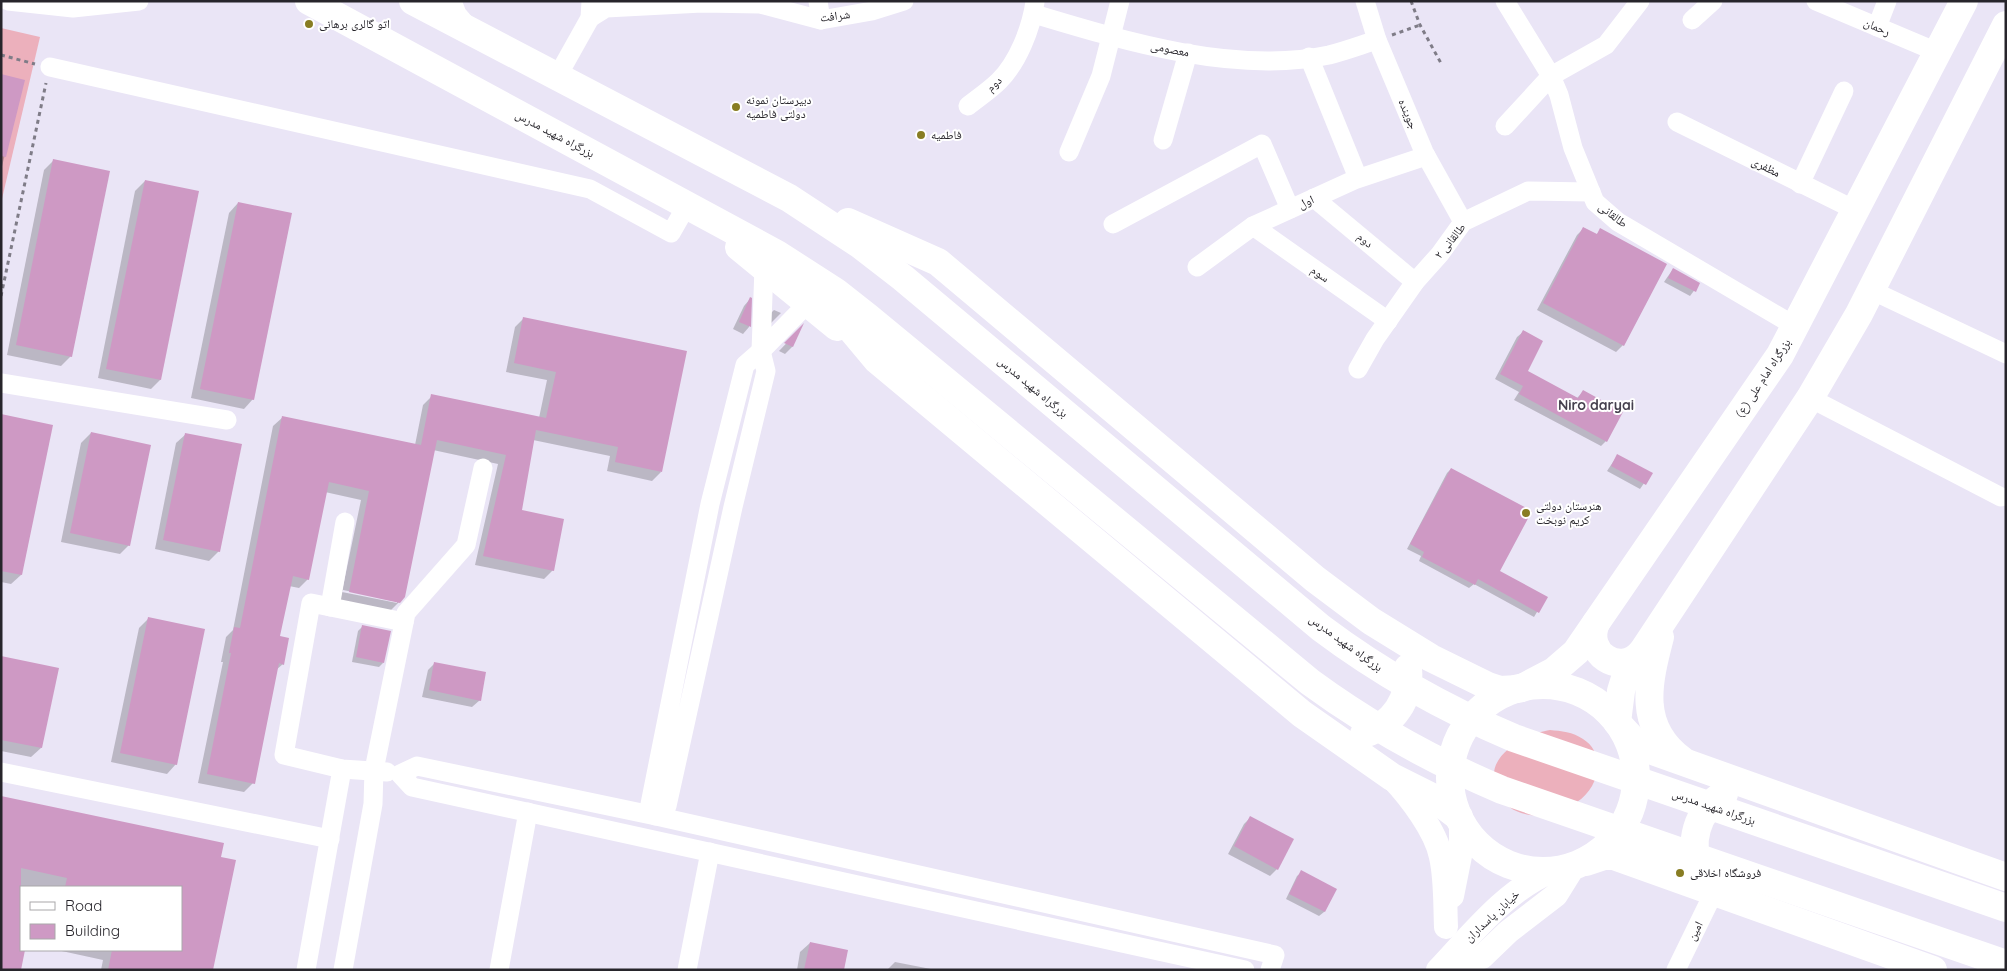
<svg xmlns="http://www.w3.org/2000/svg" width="2007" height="971" font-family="Quicksand,'Noto Naskh Arabic',sans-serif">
  <rect width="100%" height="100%" fill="#eae5f6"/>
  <g fill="#ecb0bc">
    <path d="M1,28L40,37L1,203Z"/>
    <path d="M1550,730C1561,731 1573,732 1583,739C1607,754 1599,788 1577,802C1572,806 1563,808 1556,810C1547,813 1540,816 1530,815C1514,812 1505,807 1499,792C1497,788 1494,782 1494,778C1491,752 1529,733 1550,730Z"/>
  </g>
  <g fill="#0003" fill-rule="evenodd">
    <path d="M1,75L24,81L1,170Z"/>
    <path d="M54,160L71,356L61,366L7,355L44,170Z"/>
    <path d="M145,181L160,380L151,389L98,378L135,191Z"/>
    <path d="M238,203L253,399L244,409L191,398L229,213Z"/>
    <path d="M1584,228L1596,235L1601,230L1623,345L1616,352L1537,310L1577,235Z"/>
    <path d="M1673,269L1699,284L1690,296L1664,282Z"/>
    <path d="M750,299L749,327L743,334L733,329L744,306Z"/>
    <path d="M774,310L781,313L767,327V317Z"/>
    <path d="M524,318L661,472L652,481L607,471L610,456L533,440L521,511L553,570L544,579L475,565L498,464L433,450L399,602L390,611L340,601L361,500L325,492L308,579L299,588L289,586L279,637L283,664L276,670L253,783L244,792L198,783L223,662H221L226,637L233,630L273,426L283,417L415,445L423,405L432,396L539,418L547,380L506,372L515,327ZM343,590L397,601V603L342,592Z"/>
    <path d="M800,329L792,347L785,354L779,351Z"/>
    <path d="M1523,332L1526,372L1577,398L1583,392L1606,441L1601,446L1514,400L1519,392L1495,379L1517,337Z"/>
    <path d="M1,415L21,575L11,584L1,582Z"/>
    <path d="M91,433L129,545L120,554L61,542L81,443Z"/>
    <path d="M186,434L219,551L209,561L155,549L176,443Z"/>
    <path d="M1617,456L1651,473L1640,489L1607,471Z"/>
    <path d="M1451,469L1498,571L1546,597L1534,617L1474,584L1469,588L1419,561L1421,556L1407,549L1447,473Z"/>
    <path d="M148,619L176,764L167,774L111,762L139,628Z"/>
    <path d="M363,626L383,663L379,667L352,662L358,631Z"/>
    <path d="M1,657L41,748L31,757L1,751Z"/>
    <path d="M435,663L480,700L472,707L422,697L428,670Z"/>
    <path d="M1,797L220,857L211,970H101L103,960L57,950H181V887H21V950H24L20,970Z"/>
    <path d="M1251,817L1277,869L1270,876L1228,854L1244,824Z"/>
    <path d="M1302,872L1335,889L1324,912L1319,916L1286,899L1297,876Z"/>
    <path d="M810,943L842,970H797L800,952Z"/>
    <path d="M895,962L936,970H887Z"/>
  </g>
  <g fill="#ce99c4">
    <path d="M1,74L25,80L6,157L1,156Z"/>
    <path d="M53,159L110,171L72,357L16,345Z"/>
    <path d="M145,180L199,191L161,380L106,369Z"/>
    <path d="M238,202L292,213L254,400L200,389Z"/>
    <path d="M1583,227L1597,234L1600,228L1667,264L1624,346L1543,303Z"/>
    <path d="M1673,268L1700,283L1696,292L1668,278Z"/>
    <path d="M750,297L752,298L751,327L739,322Z"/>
    <path d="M523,317L687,351L662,472L615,462L618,447L536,430L522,510L564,519L554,571L483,556L506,455L437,440L405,597L400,603L349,592L369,491L329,482L309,580L293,576L280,636L289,638L284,665L279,663L255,784L207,774L231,653H229L234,627L240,628L282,416L421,445L431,394L546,418L556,372L514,363Z"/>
    <path d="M804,323L793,347L784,343Z"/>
    <path d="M1523,330L1543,341L1528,371L1578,398L1583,390L1623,412L1607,442L1519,394L1523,386L1500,374Z"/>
    <path d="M1,414L53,425L22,575L1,571Z"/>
    <path d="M91,432L151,445L130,546L70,533Z"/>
    <path d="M185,433L242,444L220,552L163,540Z"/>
    <path d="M1617,454L1653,473L1646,485L1611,466Z"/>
    <path d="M1451,468L1532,511L1500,571L1548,597L1539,613L1478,579L1475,585L1422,557L1424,552L1410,544Z"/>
    <path d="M148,617L205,629L177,765L120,753Z"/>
    <path d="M362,625L391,631L384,663L356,657Z"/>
    <path d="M1,656L59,668L42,748L1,740Z"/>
    <path d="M434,662L486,672L481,701L429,690Z"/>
    <path d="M1,796L224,843L221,857L236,860L213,970H108L112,950H181V887H65L67,878L21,868V950H25L21,970H1Z"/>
    <path d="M1250,816L1294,839L1278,870L1234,846Z"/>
    <path d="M1301,870L1337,889L1325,912L1289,894Z"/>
    <path d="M810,942L848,950L844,970H804Z"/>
  </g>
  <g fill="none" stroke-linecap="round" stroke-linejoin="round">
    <g stroke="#7f7c87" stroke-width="3" stroke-dasharray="4 4" stroke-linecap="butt">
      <path d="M1411,1L1420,25L1442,65"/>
      <path d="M1392,35L1420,25"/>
      <path d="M1,55L35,64"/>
      <path d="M1,296L46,83"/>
    </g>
    <g stroke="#fff" stroke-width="19">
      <path d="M8,1L73,8L139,1"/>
      <path d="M452,1L457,14L468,27"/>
      <path d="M818,1L821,20"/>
      <path d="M1365,1L1377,40L1424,152L1463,222"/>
      <path d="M1505,1L1551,76L1559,95L1573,148L1595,202L1618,222L1795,326"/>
      <path d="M1816,1L1937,52"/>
      <path d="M1034,14C1124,41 1235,75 1329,55C1345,51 1361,45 1377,40"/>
      <path d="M590,18L606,8L702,3L760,4L821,20L872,11L904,1"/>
      <path d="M1692,20L1713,1"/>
      <path d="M1877,27L1887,1"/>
      <path d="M1309,57L1358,178"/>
      <path d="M50,67L590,189L671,233L687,205"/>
      <path d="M557,77L590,18L591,1"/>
      <path d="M968,106C978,98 990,90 999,81C1018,62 1031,29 1035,2"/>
      <path d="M1677,122L1855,210"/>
      <path d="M1505,126L1551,76L1606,45L1640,1"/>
      <path d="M1163,140L1188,53"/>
      <path d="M1069,152L1101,76L1120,1"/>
      <path d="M1800,184L1844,91"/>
      <path d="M1314,198L1415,282"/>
      <path d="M1113,224L1262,144L1290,209"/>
      <path d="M1253,226L1388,321"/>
      <path d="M764,267L761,351L808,303"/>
      <path d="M1197,267L1253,226L1354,180L1426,156"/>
      <path d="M1871,290L2006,354"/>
      <path d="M761,351L766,371L733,507L667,806L656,816L650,804L710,504L745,365Z"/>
      <path d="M1358,369L1375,339L1415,282L1440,254L1463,222L1528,191L1591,192"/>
      <path d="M1,383L227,420"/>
      <path d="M1810,398L2001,497"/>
      <path d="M330,607L345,522"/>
      <path d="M1,772L330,839"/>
      <path d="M387,772L342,769L284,755L311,603L404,622"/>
      <path d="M306,970L342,769"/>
      <path d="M343,970L373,804L374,770L406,613L466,545L483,468"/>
      <path d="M499,970L528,812"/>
      <path d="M687,970L710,852"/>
      <path d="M1245,970L412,787L400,774L417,766L656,816L1275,955L1270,970"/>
      <path d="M1676,970L1714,892"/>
    </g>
    <g stroke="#fff" stroke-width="24">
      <path d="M1392,778C1410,797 1436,831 1441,857C1446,879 1445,904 1446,927"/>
      <path d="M1452,896L1461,851V821"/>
      <path d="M1438,970C1471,935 1507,889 1552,871"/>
      <path d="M1440,970L1482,957L1508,932L1556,895L1574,866"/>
    </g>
    <g stroke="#fff" stroke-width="28">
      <path d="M309,1L777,254L836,292L869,318L1310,682C1370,726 1433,761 1502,790L2006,964"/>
      <path d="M413,1L789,198L859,244L903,278L1321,628C1381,673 1445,709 1514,738L2006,908"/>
      <path d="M848,222L938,262L1315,579L1371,621L1431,658L1488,686L1500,690L1518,689"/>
      <path d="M739,247L837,327"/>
      <path d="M826,299L877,360L1302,714L1392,777L1434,798L1459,817"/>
      <path d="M1596,623C1583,653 1620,677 1641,653"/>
      <path d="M1660,637C1648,683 1637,727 1682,760"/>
      <circle cx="1543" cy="778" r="93"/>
      <path d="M1522,688L1554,671L1576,652L1780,355L1964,1"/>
      <path d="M1617,722L1621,691L1625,678L1810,398L1859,314L2006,25"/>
      <path d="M1622,728L1635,742L1650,750L2006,877"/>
      <path d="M1364,734C1393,725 1411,699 1408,668"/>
      <path d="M1586,862L1604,856H1614L1933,970"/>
      <path d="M1700,872C1688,843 1696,811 1724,794"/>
    </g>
  </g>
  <g fill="#887d23" stroke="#fff" stroke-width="2">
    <circle cx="309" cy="24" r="5"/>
    <circle cx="736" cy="107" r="5"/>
    <circle cx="921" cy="135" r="5"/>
    <circle cx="1526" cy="513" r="5"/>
    <circle cx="1680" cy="873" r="5"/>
  </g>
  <g text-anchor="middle" stroke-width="4" stroke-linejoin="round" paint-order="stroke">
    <g font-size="12" fill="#27252b" stroke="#fff">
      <text transform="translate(835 16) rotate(-7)" y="4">شرافت</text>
      <text transform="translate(1877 27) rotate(23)" y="4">رحمان</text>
      <text transform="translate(1170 49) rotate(11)" y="4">معصومی</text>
      <text transform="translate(994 84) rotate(-43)" y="4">دوم</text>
      <text transform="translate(1408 114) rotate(67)" y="4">جوینده</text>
      <text transform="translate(555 134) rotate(28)" y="4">بزرگراه شهید مدرس</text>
      <text transform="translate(1766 167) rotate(27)" y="4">مظفری</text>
      <text transform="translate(1306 202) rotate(-25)" y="4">اول</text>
      <text transform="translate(1613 215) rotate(38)" y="4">طالقانی</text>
      <text transform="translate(1365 240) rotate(40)" y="4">دوم</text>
      <text transform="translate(1450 241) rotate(-51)" y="4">طالقانی ۲</text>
      <text transform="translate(1320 274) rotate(35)" y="4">سوم</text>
      <text transform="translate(1763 378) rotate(-57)" y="4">بزرگراه امام علی (ع)</text>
      <text transform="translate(1033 387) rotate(40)" y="4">بزرگراه شهید مدرس</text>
      <text transform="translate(1346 643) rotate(36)" y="4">بزرگراه شهید مدرس</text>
      <text transform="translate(1714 807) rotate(19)" y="4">بزرگراه شهید مدرس</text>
      <text transform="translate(1492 916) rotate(-43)" y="4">خیابان پاسداران</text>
      <text transform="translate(1695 931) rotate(-64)" y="4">امین</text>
    </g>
    <g font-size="12" fill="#27252b" stroke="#fff" text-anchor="start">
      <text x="319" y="28">اتو گالری برهانی</text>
      <text x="746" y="104">دبیرستان نمونه<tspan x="746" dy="14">دولتی فاطمیه</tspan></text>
      <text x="931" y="139">فاطمیه</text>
      <text x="1536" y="510">هنرستان دولتی<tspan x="1536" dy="14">کریم نوبخت</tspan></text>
      <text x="1690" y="877">فروشگاه اخلاقی</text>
    </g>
    <g font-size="14" font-weight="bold" fill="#45404e" stroke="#fff">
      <text x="1596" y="410">Niro daryai</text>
    </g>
  </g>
  <rect width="2007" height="971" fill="none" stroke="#27252b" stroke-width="5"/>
  <rect x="20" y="886" width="162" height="65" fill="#ffffff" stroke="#a9a8aa"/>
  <rect x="30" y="902" width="25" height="8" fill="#ffffff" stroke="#a9a8aa"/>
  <text x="65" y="911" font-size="15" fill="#27252b">Road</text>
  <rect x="30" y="924" width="25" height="15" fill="#ce99c4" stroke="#a9a8aa"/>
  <text x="65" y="936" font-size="15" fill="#27252b">Building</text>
</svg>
